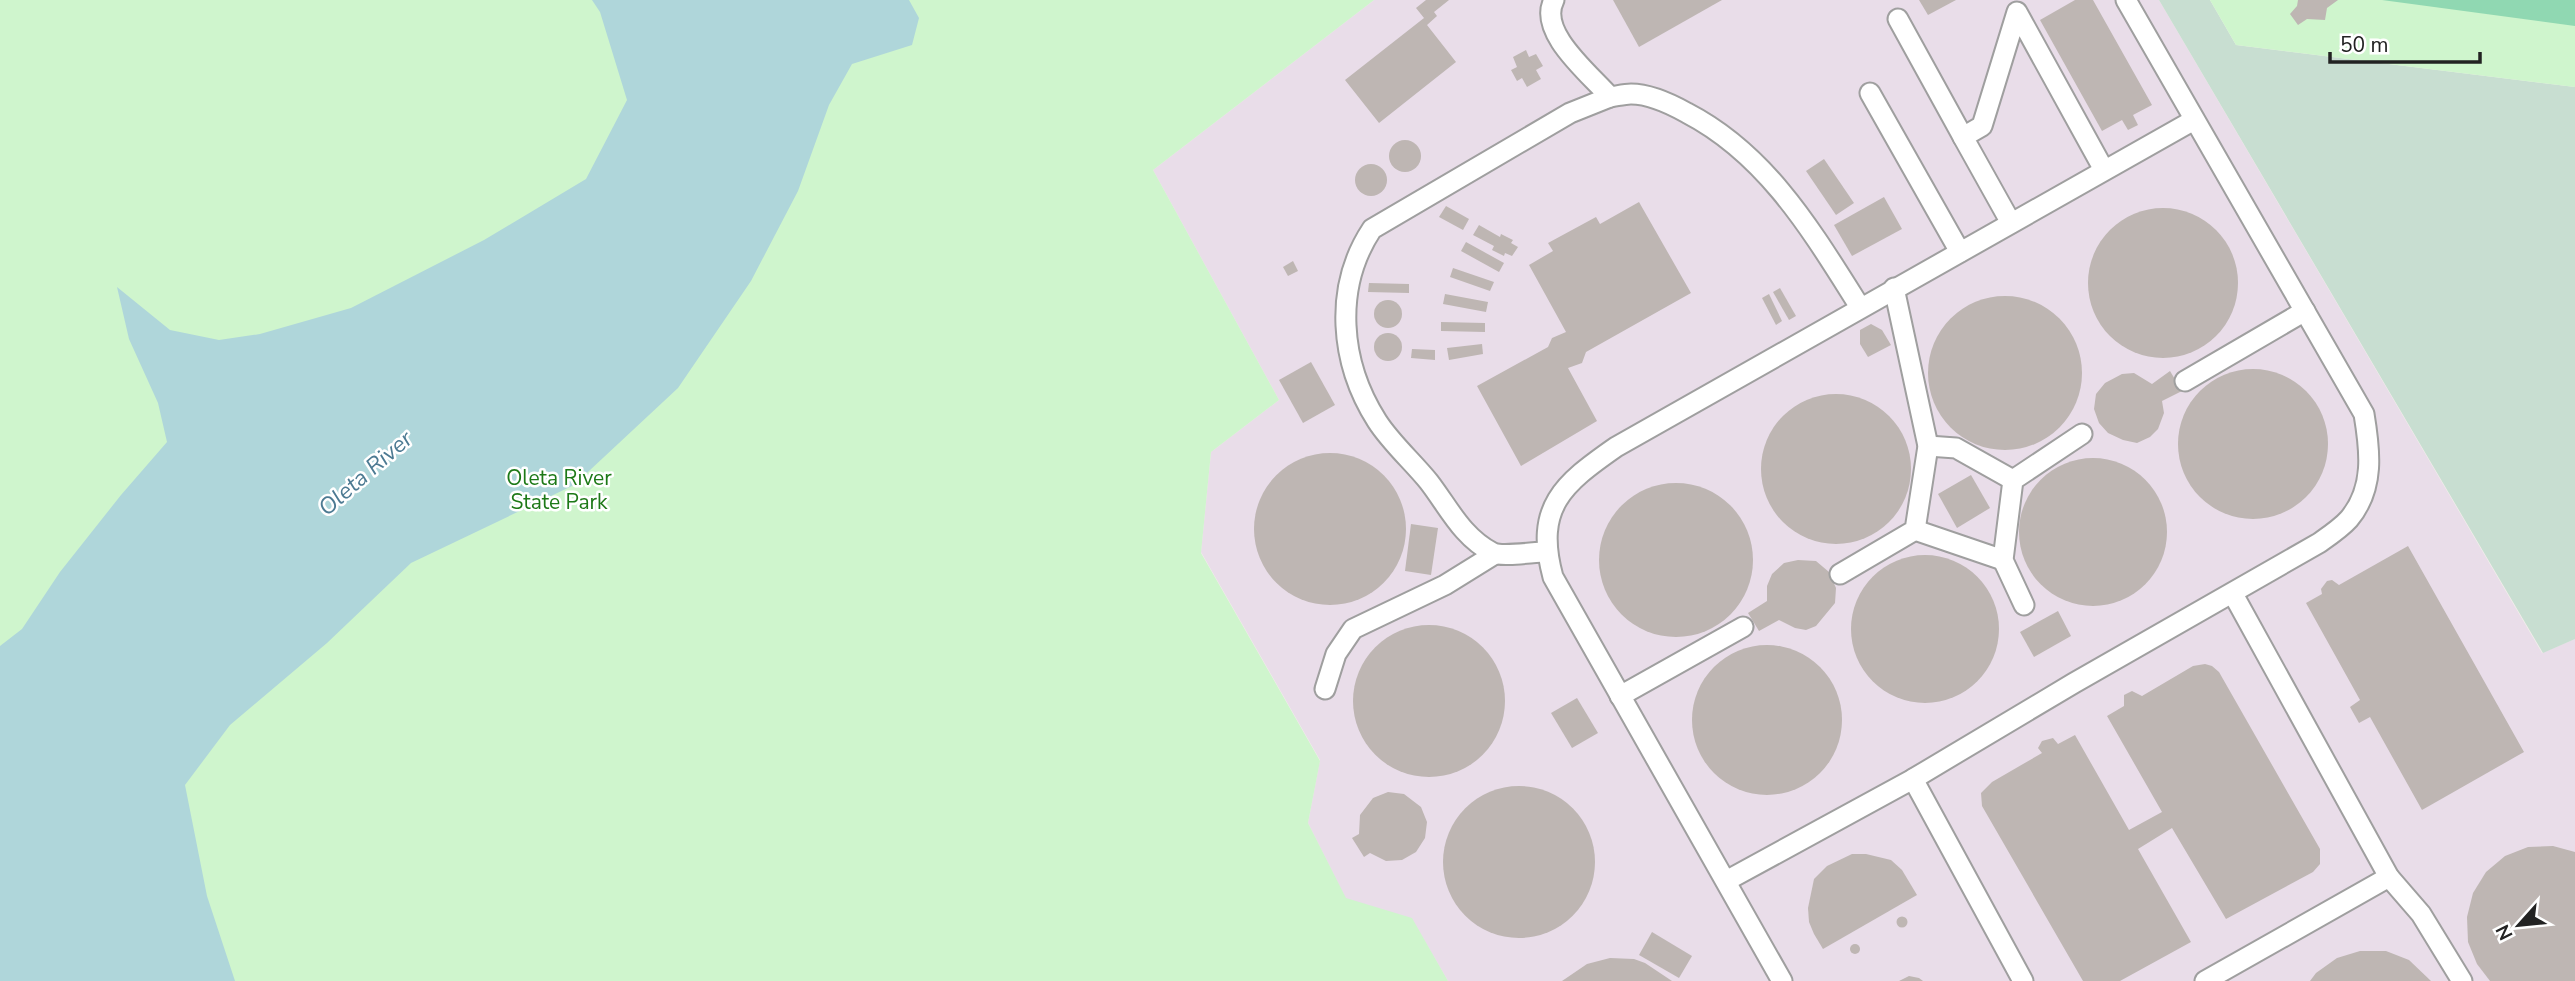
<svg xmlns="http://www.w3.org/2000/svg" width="2575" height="981" font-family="'Nunito Sans',sans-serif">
  <rect width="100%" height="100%" fill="#f1eeea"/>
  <path fill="#e9dde9" d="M1374,0H2159L2542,653L2575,639V981H1448L1412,919L1346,899L1308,823L1320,760L1201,552L1211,452L1279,400L1153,170Z"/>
  <path fill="#c8ded1" d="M2159,0H2210L2236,45L2575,87V639L2543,653Z"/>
  <g fill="#cff5cd">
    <path d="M0,0H1374L1153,170L1279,400L1211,452L1201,553L1320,761L1308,823L1346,898L1412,918L1448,981H0Z"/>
    <path d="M2210,0H2575V87L2236,45Z"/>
  </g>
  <path fill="#90d8b2" d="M2382,0H2575V26Z"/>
  <path fill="#afd6da" d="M592,0H909L919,18L912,45L852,64L829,105L798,191L751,281L678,388L574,485L411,563L327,643L230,725L185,785L207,896L235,981H0V646L22,629L60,572L121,495L167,442L158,403L129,339L117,287L170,330L219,340L260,334L351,308L484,240L586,179L627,100L600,12Z"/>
  <g fill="#beb6b3">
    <path d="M1426,0H1449L1434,12L1437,16L1427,25L1456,62L1379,123L1345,80L1424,18L1416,8Z"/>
    <path d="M1613,0H1722L1639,47Z"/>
    <path d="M1919,0H1956L1928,15Z"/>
    <path d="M2075,0H2093L2152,105L2133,115L2138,125L2128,130L2122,120L2102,131L2040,20Z"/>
    <path d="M2298,0H2338L2327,8L2325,20L2307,19L2298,25L2290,14L2297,6Z"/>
    <path d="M1526,50L1529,57L1536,54L1543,66L1536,70L1541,79L1527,87L1522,78L1517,81L1511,70L1517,67L1513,57Z"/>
    <circle cx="1405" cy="156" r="16"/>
    <path d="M1824,159L1854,203L1836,215L1806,171Z"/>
    <circle cx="1371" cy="180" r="16"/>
    <path d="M1884,197L1902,229L1852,256L1834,225Z"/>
    <path d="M1639,202L1691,293L1586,352L1582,363L1568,368L1597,421L1521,466L1477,386L1548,347L1552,338L1566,332L1529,265L1553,251L1548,243L1596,217L1600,224Z"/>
    <path d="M1446,206L1469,219L1463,230L1439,217Z"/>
    <circle cx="2163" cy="283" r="75"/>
    <path d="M1479,225L1500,237L1501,234L1513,240L1511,243L1518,247L1512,256L1505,253L1504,256L1492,250L1494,246L1473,235Z"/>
    <path d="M1466,242L1504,263L1499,272L1461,251Z"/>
    <path d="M1293,261L1298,271L1288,276L1283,267Z"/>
    <path d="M1453,268L1494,282L1490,291L1450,277Z"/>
    <path d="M1369,283L1409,284V293L1368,292Z"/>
    <path d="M1780,288L1796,316L1789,320L1773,292Z"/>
    <path d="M1445,294L1488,302L1486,312L1443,304Z"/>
    <path d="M1769,294L1782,321L1776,325L1762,298Z"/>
    <circle cx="2005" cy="373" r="77"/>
    <circle cx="1388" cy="314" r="14"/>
    <path d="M1441,322L1485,323V332L1441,331Z"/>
    <path d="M1871,324L1882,330L1891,345L1868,357L1860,344V330Z"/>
    <circle cx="1388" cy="347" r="14"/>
    <path d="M1482,344L1483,354L1449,360L1447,348Z"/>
    <path d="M1412,349L1435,350V360L1411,358Z"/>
    <path d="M1311,362L1335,405L1303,423L1279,380Z"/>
    <circle cx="2253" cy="444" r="75"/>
    <path d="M2170,371L2182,391L2162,401L2164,413L2158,429L2150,437L2137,443L2123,440L2108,433L2099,423L2094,409L2096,394L2105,383L2122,374L2134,373L2152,384Z"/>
    <circle cx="1836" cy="469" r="75"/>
    <circle cx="1330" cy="529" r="76"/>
    <circle cx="2093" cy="532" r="74"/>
    <path d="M1971,475L1990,508L1957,528L1938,494Z"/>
    <circle cx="1676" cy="560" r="77"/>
    <path d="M1411,524L1438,528L1431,575L1405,571Z"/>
    <path d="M2408,546L2524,752L2422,810L2370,717L2359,723L2350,707L2360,700L2306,603L2322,594L2321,589L2327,581L2332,580L2339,585Z"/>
    <circle cx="1925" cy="629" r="74"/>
    <path d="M1798,560L1816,561L1829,572L1836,588L1835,603L1816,626L1806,630L1795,628L1779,620L1759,631L1748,613L1767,601V586L1772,574L1784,563Z"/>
    <path d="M2058,611L2071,636L2034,657L2020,632Z"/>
    <circle cx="1429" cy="701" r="76"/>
    <circle cx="1767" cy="720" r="75"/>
    <path d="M2205,664L2212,666L2219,672L2320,849V864L2313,872L2226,919L2172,828L2138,849L2191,942L2120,981H2083L1982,806L1981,793L1992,782L2042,753L2038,748L2042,741L2053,738L2058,744L2075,735L2129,830L2162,812L2107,716L2124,706V695L2132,691L2142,696L2193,666Z"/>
    <path d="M1577,698L1598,733L1572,748L1551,713Z"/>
    <circle cx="1519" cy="862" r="76"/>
    <path d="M1388,792L1404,794L1421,807L1427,822L1425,838L1416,852L1402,860L1386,861L1370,853L1364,857L1352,838L1359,834L1360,815L1373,798Z"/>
    <path d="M2553,846L2575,852V981H2490L2477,964L2468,942L2467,917L2473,893L2486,872L2505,856L2528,847Z"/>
    <path d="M1852,854H1866L1891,860L1902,870L1917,895L1823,949L1814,934L1809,922L1808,908L1814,879L1827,866Z"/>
    <circle cx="1902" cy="922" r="5.5"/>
    <path d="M1652,932L1692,956L1679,978L1639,955Z"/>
    <circle cx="1855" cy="949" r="5"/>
    <path d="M2360,951H2386L2409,960L2431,981H2310L2316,973L2337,958Z"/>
    <path d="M1610,958L1634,959L1645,963L1672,981H1562L1587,964Z"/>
    <path d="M1909,976L1919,978L1923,981H1899Z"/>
  </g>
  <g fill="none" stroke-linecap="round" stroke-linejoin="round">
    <g stroke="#9f9f9f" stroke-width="23">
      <g id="minor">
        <path d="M1554,0C1537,32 1590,74 1610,97C1617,96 1625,94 1631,94C1650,94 1671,104 1687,113C1768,155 1813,233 1860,307"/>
        <path d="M1898,19L1963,137"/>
        <path d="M1870,93L1960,252"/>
        <path d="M2011,223L1963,137L1982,126L2017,12L2104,170"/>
        <path d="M2185,381L2305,311"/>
        <path d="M1928,446L1956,448L2013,480"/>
        <path d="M1915,530L2003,560"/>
        <path d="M1546,552C1534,552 1503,557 1493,553C1462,537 1449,508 1429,482C1413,462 1391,443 1377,421C1340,363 1333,288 1372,229L1570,113L1610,97"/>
        <path d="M1840,574L1915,530L1928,446L1894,288"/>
        <path d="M2233,594L2389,877L2421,914L2462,981"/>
        <path d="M2024,605L2003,560L2013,480L2082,434"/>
        <path d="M1325,689L1336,654L1353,629L1445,585L1495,554"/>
        <path d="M1620,696L1743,627"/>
        <path d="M1913,779L2023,981"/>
        <path d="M1726,881L1913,779L2074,683L2319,543C2329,536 2341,528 2349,519C2375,488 2370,450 2364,414L2126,0"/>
        <path d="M1782,981L1553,577C1534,507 1563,484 1616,447L2194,120"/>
        <path d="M2205,981L2389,877"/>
      </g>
    </g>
    <use href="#minor" stroke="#fff" stroke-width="19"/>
  </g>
  <g text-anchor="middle" stroke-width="5" stroke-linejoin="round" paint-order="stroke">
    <g font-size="21" fill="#1d7917" stroke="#fff">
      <text x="559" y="485">Oleta River<tspan x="559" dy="24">State Park</tspan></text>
    </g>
    <g font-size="23" font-style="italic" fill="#4c7a92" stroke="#fff">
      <text transform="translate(365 473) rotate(-41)" y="8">Oleta River</text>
    </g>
  </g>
  <g transform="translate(2519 925) rotate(243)" stroke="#ffffff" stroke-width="5" paint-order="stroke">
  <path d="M0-5L12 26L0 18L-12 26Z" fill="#222222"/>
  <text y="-10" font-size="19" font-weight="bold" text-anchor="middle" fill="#222222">N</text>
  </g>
  <path d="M2330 52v10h150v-10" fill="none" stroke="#222222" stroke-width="3.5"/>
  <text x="2340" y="52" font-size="21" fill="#222222" stroke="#ffffff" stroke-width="5" paint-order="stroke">50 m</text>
</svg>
